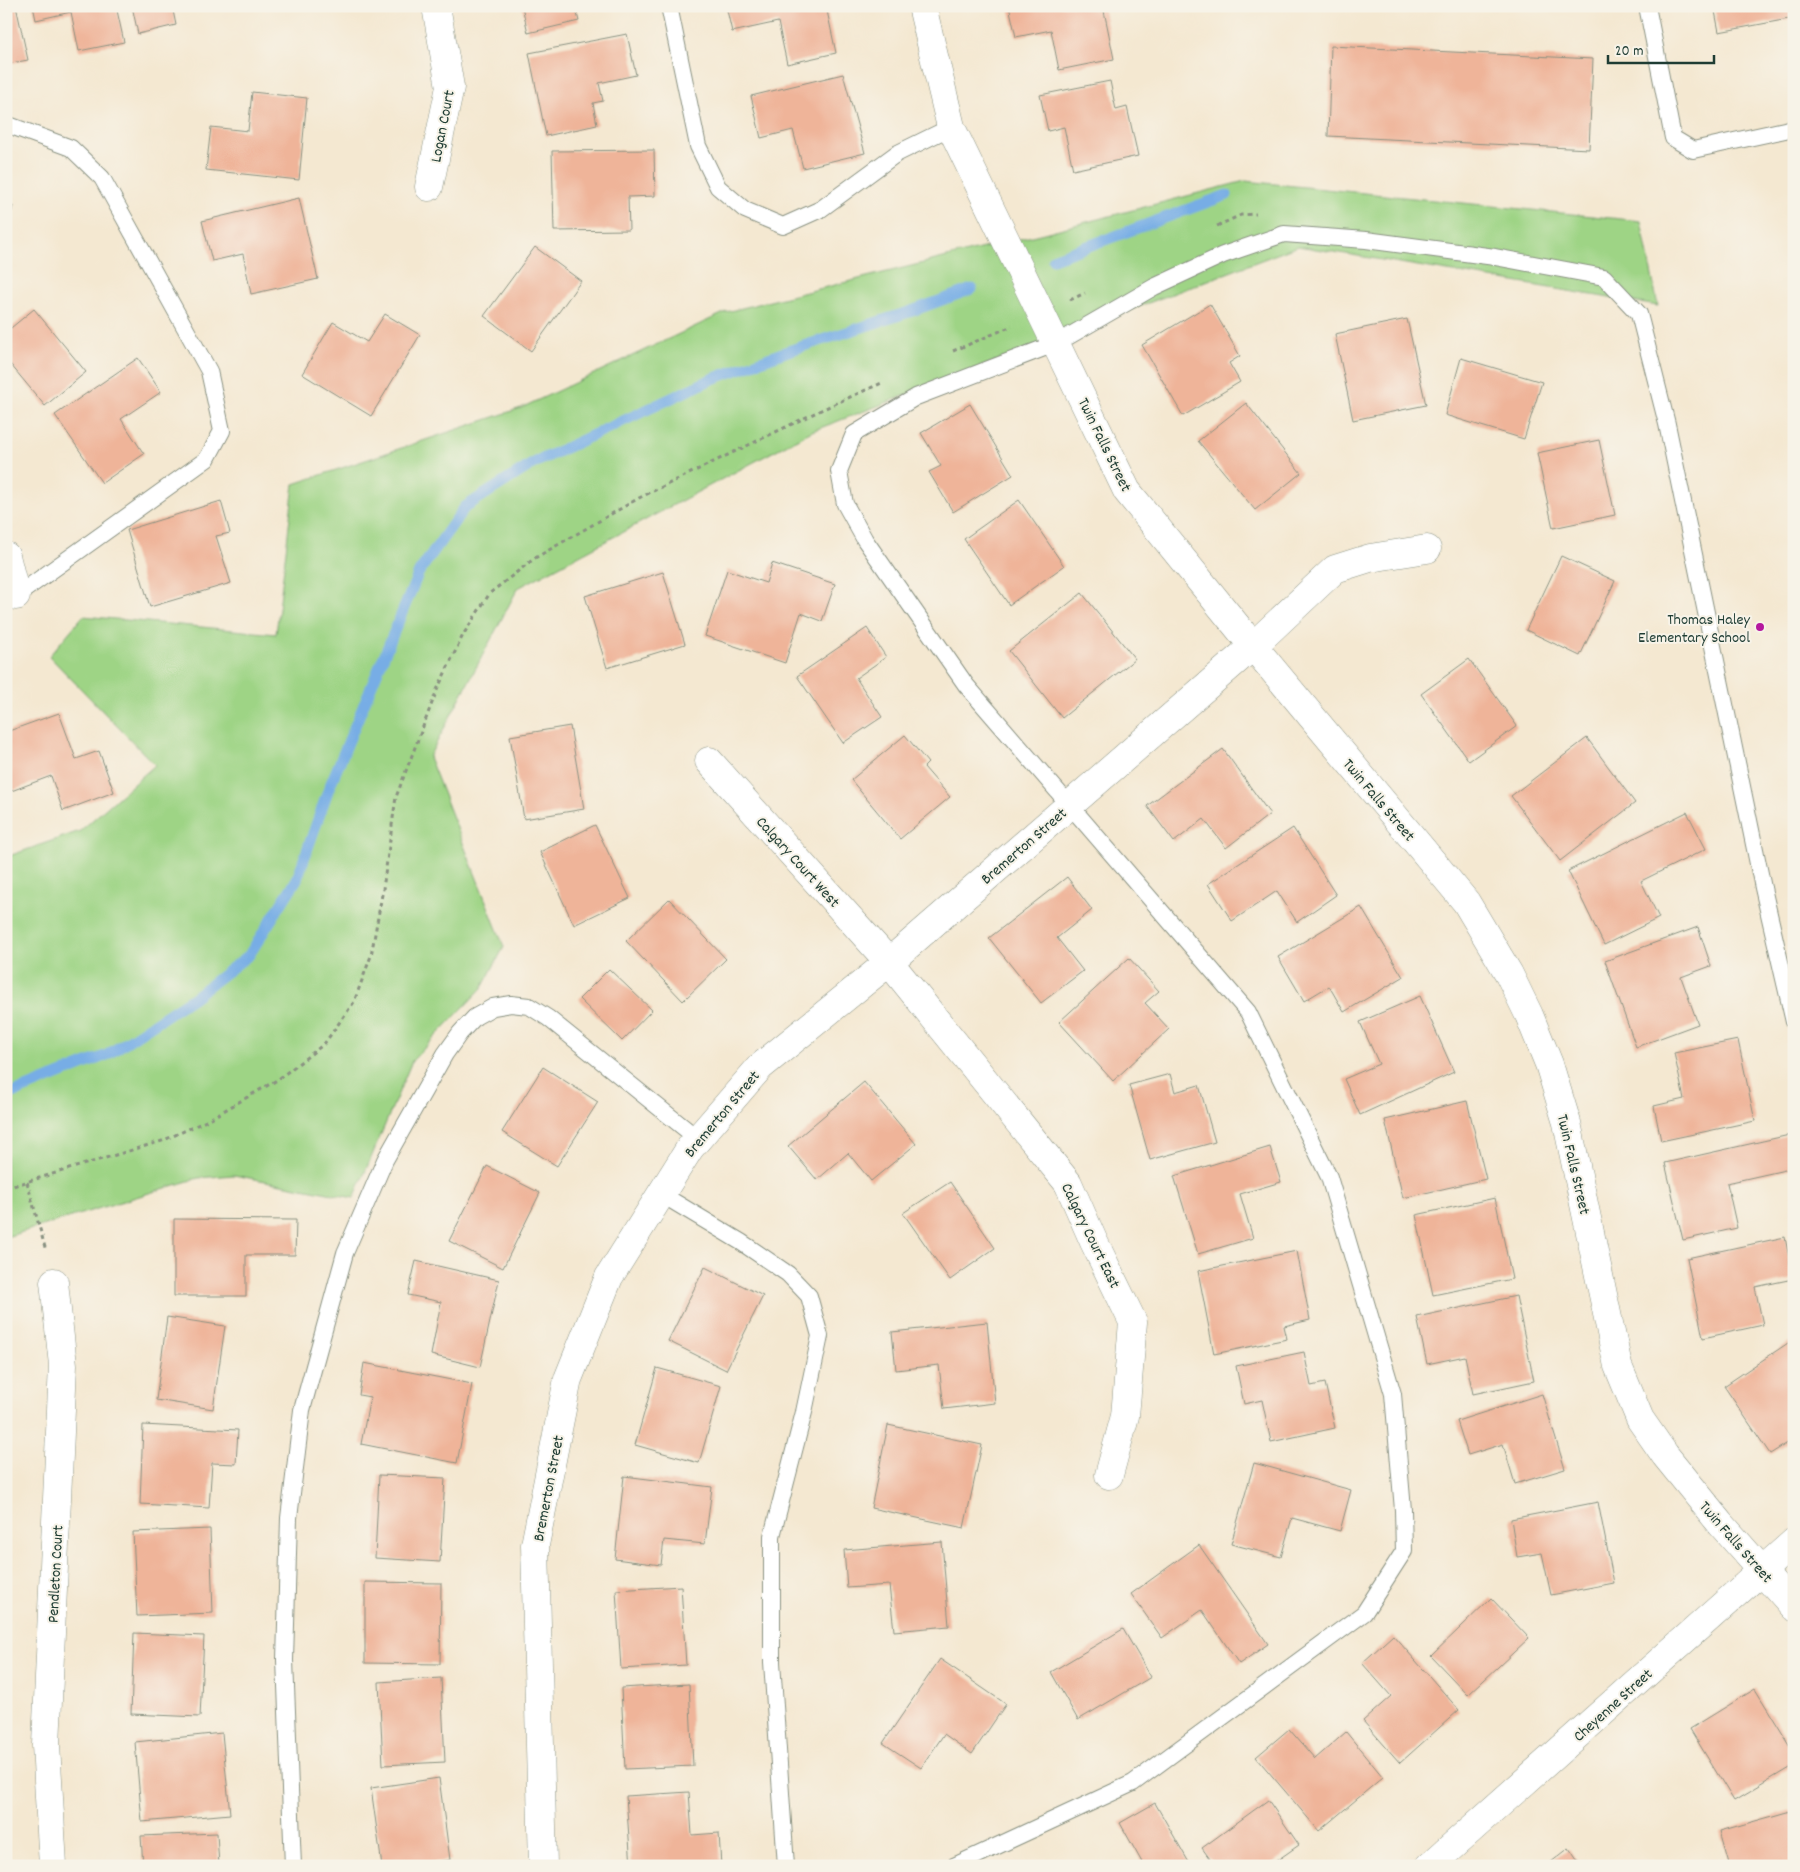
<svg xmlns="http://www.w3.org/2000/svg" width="1800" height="1872" font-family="Dekko,sans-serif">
  <rect width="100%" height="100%" fill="#f7f3e8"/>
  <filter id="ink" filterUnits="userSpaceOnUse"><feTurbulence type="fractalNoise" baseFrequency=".02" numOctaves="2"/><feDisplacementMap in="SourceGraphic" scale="10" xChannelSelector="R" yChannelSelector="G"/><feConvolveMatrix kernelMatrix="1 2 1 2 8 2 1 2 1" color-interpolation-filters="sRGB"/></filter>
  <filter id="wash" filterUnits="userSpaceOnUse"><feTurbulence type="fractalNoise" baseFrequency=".0096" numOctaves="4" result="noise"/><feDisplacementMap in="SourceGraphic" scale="20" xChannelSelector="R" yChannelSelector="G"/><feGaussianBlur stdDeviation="1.12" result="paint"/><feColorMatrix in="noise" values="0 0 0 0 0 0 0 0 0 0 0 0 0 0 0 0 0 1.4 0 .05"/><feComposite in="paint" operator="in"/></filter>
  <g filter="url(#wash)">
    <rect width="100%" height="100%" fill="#f4e8d1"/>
    <path fill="#9ed485" stroke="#5e885c" d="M1245,181L1641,221L1658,306L1298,246L812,431L518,588L429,757L504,947L482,988L412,1061L354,1198L234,1175L198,1178L6,1237V857L80,831L155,765L49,656L83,616L276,634L294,484L521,408L726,312L1044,233Z"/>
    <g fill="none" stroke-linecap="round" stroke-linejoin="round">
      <g stroke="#77ade5" stroke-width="11">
        <path d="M1053,259L1227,195"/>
        <path d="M6,1096L107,1055L194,997L249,955L297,879L329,788L419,572L465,507L534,463L712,379L785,352L909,312L972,289"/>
      </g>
    </g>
    <g id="blocks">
      <g fill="#efb499">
        <path d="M6,6H16L28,60L6,64Z"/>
        <path d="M33,6H116L124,42L79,51L71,12L36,20Z"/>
        <path d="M132,6H172L176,25L138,34Z"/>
        <path d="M522,6H575L579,21L528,33Z"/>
        <path d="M726,6H826L836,53L787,64L778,22L732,32Z"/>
        <path d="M1009,6H1103L1114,59L1059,70L1051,30L1016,37Z"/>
        <path d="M1714,6H1794V18L1719,32Z"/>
        <path d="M627,34L636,75L599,83L603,101L593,103L597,125L546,136L529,53Z"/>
        <path d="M1331,46L1593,59L1589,149L1328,136Z"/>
        <path d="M843,74L865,153L803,168L793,130L761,138L751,96Z"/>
        <path d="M1110,81L1116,110L1127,107L1138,156L1073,170L1064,127L1048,131L1040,95Z"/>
        <path d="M252,92L307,98L299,180L206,170L211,127L248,131Z"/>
        <path d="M654,150L655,196L628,197L629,230L554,231L552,151Z"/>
        <path d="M299,198L318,279L251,294L243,254L212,261L202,221Z"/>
        <path d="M6,205L13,206L7,232H6Z"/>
        <path d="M535,247L581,281L531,351L484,316Z"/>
        <path d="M1210,304L1240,356L1229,363L1240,382L1183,416L1142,345Z"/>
        <path d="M34,309L86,372L45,406L6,359V332Z"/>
        <path d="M385,314L420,335L371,416L302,374L333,322L367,342Z"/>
        <path d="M1407,319L1426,405L1353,420L1335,334Z"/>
        <path d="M138,358L161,392L121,419L144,454L102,483L55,415Z"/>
        <path d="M1461,358L1542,382L1524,439L1445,415Z"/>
        <path d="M1246,403L1301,473L1255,510L1198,441Z"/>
        <path d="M970,404L1013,475L953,512L929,472L941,466L921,433Z"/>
        <path d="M1599,440L1615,515L1553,528L1537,453Z"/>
        <path d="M1019,500L1064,566L1009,605L964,539Z"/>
        <path d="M221,501L230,533L216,536L231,583L150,607L127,530Z"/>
        <path d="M1561,556L1615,581L1580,656L1526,630Z"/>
        <path d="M772,563L835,584L822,621L801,613L785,663L705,636L727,570L766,583Z"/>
        <path d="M663,572L685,644L607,668L585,596Z"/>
        <path d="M1082,593L1135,659L1062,718L1009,651Z"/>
        <path d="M867,628L886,657L856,678L882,717L843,743L797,676Z"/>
        <path d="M1469,659L1517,726L1469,761L1421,694Z"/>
        <path d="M59,713L76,759L99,751L114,792L63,811L51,776L6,793V732Z"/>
        <path d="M570,726L584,809L524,819L510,736Z"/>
        <path d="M905,735L928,763L924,767L950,797L900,839L851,780Z"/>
        <path d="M1587,738L1635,803L1560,861L1511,796Z"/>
        <path d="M1223,749L1270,814L1226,848L1204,819L1174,842L1147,806Z"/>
        <path d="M1687,812L1706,849L1641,881L1659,918L1604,945L1568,871Z"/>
        <path d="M595,825L630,898L574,925L540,852Z"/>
        <path d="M1293,828L1336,895L1297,922L1277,891L1232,921L1208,884Z"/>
        <path d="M1067,877L1092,910L1057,938L1083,971L1041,1003L989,938Z"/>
        <path d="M669,899L726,959L683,1001L626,941Z"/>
        <path d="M1361,907L1403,977L1344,1012L1329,986L1304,1001L1278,957Z"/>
        <path d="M1698,927L1711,966L1681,977L1698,1024L1636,1047L1605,961Z"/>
        <path d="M1129,958L1159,991L1145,1003L1169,1029L1113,1081L1059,1022Z"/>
        <path d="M609,969L652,1010L622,1041L579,999Z"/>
        <path d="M1420,996L1454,1072L1360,1115L1344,1079L1379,1064L1360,1022Z"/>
        <path d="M1738,1040L1755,1121L1661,1141L1654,1106L1684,1099L1674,1053Z"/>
        <path d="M543,1067L598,1102L557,1166L502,1132Z"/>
        <path d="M1170,1074L1175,1092L1199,1085L1215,1142L1150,1160L1129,1085Z"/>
        <path d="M864,1082L916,1144L871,1181L848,1153L817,1180L788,1146Z"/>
        <path d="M1467,1101L1486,1179L1403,1198L1385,1120Z"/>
        <path d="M1794,1134V1168L1727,1183L1737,1228L1683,1240L1665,1163Z"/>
        <path d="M1270,1147L1281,1182L1240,1194L1253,1238L1198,1254L1174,1176Z"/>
        <path d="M487,1166L540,1193L503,1268L449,1241Z"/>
        <path d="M950,1182L995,1248L950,1280L903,1213Z"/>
        <path d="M1495,1198L1512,1279L1433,1295L1416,1215Z"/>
        <path d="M174,1219L296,1220L295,1255H246V1296H174Z"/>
        <path d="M1785,1237L1793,1279L1755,1287L1763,1325L1703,1338L1687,1258Z"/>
        <path d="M1297,1251L1310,1320L1284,1326L1287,1339L1214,1354L1198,1271Z"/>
        <path d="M416,1261L499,1280L480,1367L431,1355L441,1302L408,1295Z"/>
        <path d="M705,1267L763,1296L726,1370L668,1341Z"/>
        <path d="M1516,1296L1534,1381L1473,1394L1465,1356L1427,1364L1417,1317Z"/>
        <path d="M167,1317L225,1326L213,1409L156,1400Z"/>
        <path d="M987,1322L995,1403L944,1409L939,1365L896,1370L892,1332Z"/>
        <path d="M1794,1339V1439L1770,1454L1724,1386Z"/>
        <path d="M1304,1352L1311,1386L1325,1383L1335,1428L1271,1442L1262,1400L1244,1404L1236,1366Z"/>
        <path d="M364,1363L472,1384L457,1463L361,1444L370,1397L359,1395Z"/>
        <path d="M657,1368L721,1386L699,1463L635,1445Z"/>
        <path d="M1542,1394L1565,1469L1515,1484L1503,1444L1468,1455L1457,1421Z"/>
        <path d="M143,1425L238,1430L236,1464L212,1463L209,1508L140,1504Z"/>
        <path d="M888,1425L982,1445L964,1528L871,1508Z"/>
        <path d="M1254,1463L1351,1490L1340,1531L1292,1518L1281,1557L1231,1544Z"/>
        <path d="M379,1475L445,1478L440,1562L375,1558Z"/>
        <path d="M624,1476L712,1487L705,1544L664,1540L661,1565L615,1559Z"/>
        <path d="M1598,1502L1614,1583L1551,1595L1542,1553L1517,1557L1511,1519Z"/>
        <path d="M210,1529L213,1613L137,1616L133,1532Z"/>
        <path d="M942,1542L949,1626L894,1631L889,1585L847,1588L844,1550Z"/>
        <path d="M1199,1545L1268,1644L1239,1664L1202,1610L1162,1638L1131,1594Z"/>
        <path d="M365,1582L441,1583L440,1664L365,1663Z"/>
        <path d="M681,1586L686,1665L621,1669L616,1590Z"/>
        <path d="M1491,1598L1529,1638L1468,1695L1431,1656Z"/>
        <path d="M1123,1629L1151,1677L1078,1720L1051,1672Z"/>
        <path d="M134,1633L204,1636L200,1717L131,1714Z"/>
        <path d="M1393,1635L1459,1710L1400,1763L1363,1721L1391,1696L1362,1663Z"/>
        <path d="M940,1659L1006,1704L972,1754L944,1734L921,1768L883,1743Z"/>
        <path d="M441,1678L445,1762L383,1765L379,1682Z"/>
        <path d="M689,1684L693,1766L625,1769L621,1688Z"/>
        <path d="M1755,1689L1794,1752V1765L1734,1801L1690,1729Z"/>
        <path d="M1289,1729L1315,1759L1346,1732L1383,1777L1319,1831L1256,1757Z"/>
        <path d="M222,1733L230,1814L142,1822L135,1742Z"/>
        <path d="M439,1778L450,1860L408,1866H382L371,1788Z"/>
        <path d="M689,1792L692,1835L719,1833L721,1866H631L626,1796Z"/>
        <path d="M1268,1800L1299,1845L1269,1866H1215L1202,1848Z"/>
        <path d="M1155,1803L1191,1866H1144L1120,1823Z"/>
        <path d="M1794,1810V1866H1730L1720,1831Z"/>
        <path d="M217,1833L219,1866H143L141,1836Z"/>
        <path d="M1569,1848L1581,1866H1546Z"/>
      </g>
    </g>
  </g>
  <g filter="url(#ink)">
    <use href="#blocks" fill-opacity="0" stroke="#8a9282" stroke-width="1"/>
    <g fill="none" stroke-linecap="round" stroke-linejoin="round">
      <g stroke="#8a9282" stroke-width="18">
        <g id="lane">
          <path d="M669,6L698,146L718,187L745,210L783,226L821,209L896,154L951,127"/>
          <path d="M1647,6L1673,138L1693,150L1794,128"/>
          <path d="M6,124L71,148L102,178L209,371L222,431L207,459L16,596L9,598"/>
          <path d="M661,1194L741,1242L788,1274L809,1296L820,1336L804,1412L772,1536V1662L786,1866"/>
          <path d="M293,1866L285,1660L289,1518L302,1410L345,1253L385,1160L445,1054L460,1033L475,1017L493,1007L511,1004L529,1006L548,1018L698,1139"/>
          <path d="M954,1866L1133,1783L1364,1613L1404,1551L1403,1510L1393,1394L1329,1177L1248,1012L966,685L865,540L845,504L839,471L854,434L916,397L1057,343L1154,287L1223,255L1284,234L1366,240L1495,257L1604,277L1639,314L1667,424L1763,888L1794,1022"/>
        </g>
      </g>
      <g stroke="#8a9282" stroke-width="29">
        <g id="street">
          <path d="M922,6L951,127L1127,491L1253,646L1466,902L1509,974L1529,1015L1549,1064L1567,1123L1618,1366L1640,1419L1665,1455L1721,1524L1794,1607"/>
          <path d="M429,187L450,87L436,6"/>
          <path d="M6,556L16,596"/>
          <path d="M709,761L889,962L1068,1183L1094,1242L1133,1322L1125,1416L1109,1475"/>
          <path d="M53,1866L46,1745L63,1365L54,1282"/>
          <path d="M543,1866L535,1545L568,1379L609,1277L690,1148L760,1067L889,962L1253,646L1335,569L1370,558L1427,549"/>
        </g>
      </g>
      <g stroke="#8a9282" stroke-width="29">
        <path id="secondary" d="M1430,1866L1794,1542"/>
      </g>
      <g stroke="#8a9282" stroke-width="3" stroke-dasharray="4 4" stroke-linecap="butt">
        <path d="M1217,226L1241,215L1256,214"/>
        <path d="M1070,300L1085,293"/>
        <path d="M953,351L1012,326"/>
        <path d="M27,1182L46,1251"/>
        <path d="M6,1188L162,1141L206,1121L277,1080L324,1044L354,1002L371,956L383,889L396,797L437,690L463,635L490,593L535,558L639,498L821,410L884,382"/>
      </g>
      <use href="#lane" stroke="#fff" stroke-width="16"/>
      <use href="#street" stroke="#fff" stroke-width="28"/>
      <use href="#secondary" stroke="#fff" stroke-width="28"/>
    </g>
  </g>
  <circle fill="#b5179e" stroke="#f7f3e8" stroke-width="2" cx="1760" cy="627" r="5"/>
  <g text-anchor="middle" stroke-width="4" stroke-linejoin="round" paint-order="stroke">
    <g font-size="16" fill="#1f3d34" stroke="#f7f3e8">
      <text transform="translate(441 126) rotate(-79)" y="6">Logan Court</text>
      <text transform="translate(1106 444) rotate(64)" y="6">Twin Falls Street</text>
      <text transform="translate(1380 799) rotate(50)" y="6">Twin Falls Street</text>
      <text transform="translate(1023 845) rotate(-41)" y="6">Bremerton Street</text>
      <text transform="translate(799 861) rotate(48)" y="6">Calgary Court West</text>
      <text transform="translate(721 1113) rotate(-50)" y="6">Bremerton Street</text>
      <text transform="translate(1575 1164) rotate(77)" y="6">Twin Falls Street</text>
      <text transform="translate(1092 1235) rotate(64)" y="6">Calgary Court East</text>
      <text transform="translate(547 1488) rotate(-79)" y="6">Bremerton Street</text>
      <text transform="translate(1737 1541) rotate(49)" y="6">Twin Falls Street</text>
      <text transform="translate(54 1574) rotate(-87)" y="6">Pendleton Court</text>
      <text transform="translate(1612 1704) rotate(-42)" y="6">Cheyenne Street</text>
    </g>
    <g font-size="16" fill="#1f3d34" stroke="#f7f3e8" text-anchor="end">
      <text x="1750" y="624">Thomas Haley<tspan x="1750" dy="18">Elementary School</tspan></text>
    </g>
  </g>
  <rect width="1800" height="1872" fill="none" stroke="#f7f3e8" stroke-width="25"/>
  <path d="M1608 55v8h106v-8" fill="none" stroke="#1f3d34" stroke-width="2.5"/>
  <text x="1615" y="55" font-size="15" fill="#1f3d34" stroke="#f7f3e8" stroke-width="4" paint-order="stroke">20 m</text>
</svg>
